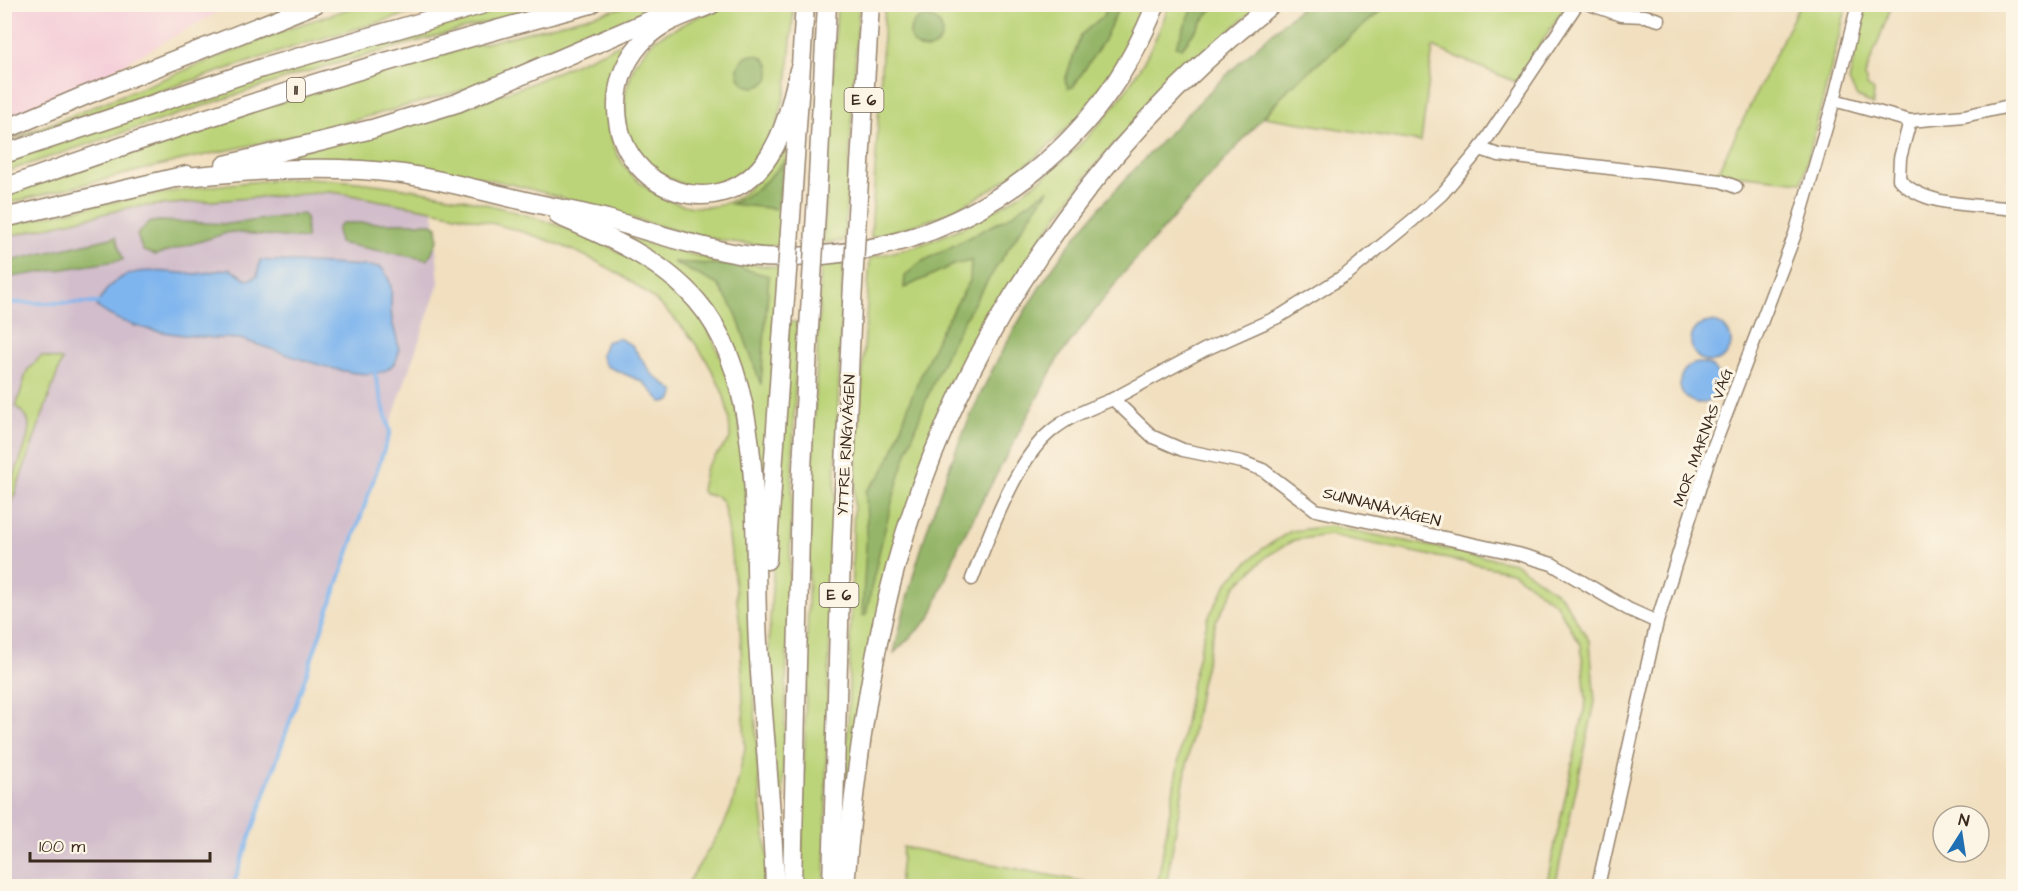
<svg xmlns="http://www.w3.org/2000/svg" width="2018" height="891" font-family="'Architects Daughter',sans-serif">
  <rect width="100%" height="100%" fill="#fcf5e5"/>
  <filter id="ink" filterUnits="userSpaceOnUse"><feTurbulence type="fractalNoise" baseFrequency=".0167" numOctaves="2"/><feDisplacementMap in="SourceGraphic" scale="12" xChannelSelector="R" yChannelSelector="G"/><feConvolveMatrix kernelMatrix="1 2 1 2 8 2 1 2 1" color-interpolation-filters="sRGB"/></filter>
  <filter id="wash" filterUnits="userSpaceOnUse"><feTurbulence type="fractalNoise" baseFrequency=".008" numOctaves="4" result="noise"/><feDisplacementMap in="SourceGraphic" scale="24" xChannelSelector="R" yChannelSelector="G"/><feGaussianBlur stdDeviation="1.35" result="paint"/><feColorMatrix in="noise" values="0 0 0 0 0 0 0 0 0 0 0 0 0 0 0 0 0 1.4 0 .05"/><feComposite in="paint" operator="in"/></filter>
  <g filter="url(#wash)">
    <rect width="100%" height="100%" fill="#f1dfbf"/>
    <path fill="#f5cfd9" d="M4,5H231L55,102L5,120Z"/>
    <path fill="#d1bdcb" d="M330,192L433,210L439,283L231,886H5V237L132,207Z"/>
    <g fill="#bcd479" stroke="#7c7f4c" stroke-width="1.5">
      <path d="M1800,4L1847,5L1802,182L1717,173Z"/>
      <path d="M360,5H440L306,43L5,142L293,27Z"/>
      <path d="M497,5H551L302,73L5,172L4,158L398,31Z"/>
      <path d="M633,5H677L464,90L312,132L182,160L5,204V194L258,109L443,54Z"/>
      <path d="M737,5H794L787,86L775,133L751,167L732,179L707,187H688L650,170L625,132V93L635,63L655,39L699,16Z"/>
      <path d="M837,5H859L844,241L823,243Z"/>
      <path d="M885,5H1145C1113,97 1036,171 949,212C924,224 897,230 871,238Z"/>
      <path d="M1169,5H1259L1173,81L1094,166L1036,245L986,325L924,458L850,788H846L854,502L870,258C887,253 906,250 922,244C1032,205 1131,117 1169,5Z"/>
      <path d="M1388,5H1566L1516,82L1433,47L1421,142L1264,117L1289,88Z"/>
      <path d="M1865,5H1892L1865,76L1867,86L1874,91L1873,105L1857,97L1849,81Z"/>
      <path d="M639,36C625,64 608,90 609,122C610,184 699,236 748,189C763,174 777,145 789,127L780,246C704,245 632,217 559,197C450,166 358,152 245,164L439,116L527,85Z"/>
      <path d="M306,178C422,184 628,219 702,318C708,325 711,336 715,345C747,411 745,486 748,558C751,622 754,686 757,751C759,796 766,841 771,886H686L724,825L733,803L745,748L740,626L727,521L723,503L718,497L704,494L701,489L706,467L730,439C730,404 722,387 705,358C638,250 504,222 388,202C368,199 350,194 330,192L132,207L5,237L4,226C104,201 203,183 306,178Z"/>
      <path d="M615,235C671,250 724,265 782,267L764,528L720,325Z"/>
      <path d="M843,262L827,722L825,886H801L810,523L821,264Z"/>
      <path d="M789,322H797L781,855L771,710L769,637Z"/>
      <path d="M41,356L62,360L11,504H9L5,515C3,489 35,439 28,420C26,414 21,411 16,407L27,371Z"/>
      <path d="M1330,526L1515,563L1562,597L1590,642L1595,702L1555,886H1546L1586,701L1581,645L1556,604L1512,572L1329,535L1294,540L1267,556L1236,586L1216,621L1201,684L1166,886H1157L1192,682L1208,618L1229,580L1262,549L1291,531Z"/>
      <path d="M903,847L1106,886H899Z"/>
    </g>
    <g fill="#95b669" stroke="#687044" stroke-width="1.5">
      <path d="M1108,5H1120L1104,40L1073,87L1068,88L1065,80L1081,35L1104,15Z"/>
      <path d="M1194,5H1215L1182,48L1176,46Z"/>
      <path d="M1304,5H1388L1289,88L1122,275L1059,357L959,545L930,618L894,653C923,519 975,380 1054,266C1082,225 1117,188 1151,152C1200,100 1250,50 1304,5Z"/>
      <circle cx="926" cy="33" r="16"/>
      <circle cx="754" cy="71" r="16"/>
      <path d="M784,161L777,209L731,204C754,193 768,181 784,161Z"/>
      <path d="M1049,189C1016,236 983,285 956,335C911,421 884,520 866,615L862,616L867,530L866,491L881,475L894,449L911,398L940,332L970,281L971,261L953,265L904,288L905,276L919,263L1005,219Z"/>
      <path d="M302,214L306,217V239L230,232L156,255L143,251L137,235L148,223L158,221L228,224Z"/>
      <path d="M342,223H430L437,227L438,239L428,260L339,243L337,229Z"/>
      <path d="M116,237L123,260L5,278V262Z"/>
      <path d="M673,262L730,265L769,276L761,385L735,311L718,285Z"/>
    </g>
    <g fill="#7fb5ee" stroke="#5d7086" stroke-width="1.5">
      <path d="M260,260L381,267C398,288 388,296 392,319C394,336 408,355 388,369C362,387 273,348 243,340C234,337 224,339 215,338C175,334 130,332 97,307C99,299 104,293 109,287C132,263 163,273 193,274C205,274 218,270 230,269L248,280L257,276Z"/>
      <circle cx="1711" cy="342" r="20"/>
      <path d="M618,338L632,345L651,373L675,392L671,401L662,402L643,382L606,366L601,355L606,342Z"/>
      <circle cx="1700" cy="383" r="20"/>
    </g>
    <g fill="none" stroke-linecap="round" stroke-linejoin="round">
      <g stroke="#7fb5ee" stroke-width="4">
        <path d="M4,303H102"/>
        <path d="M233,886L390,432L374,371"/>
      </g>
    </g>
  </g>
  <g filter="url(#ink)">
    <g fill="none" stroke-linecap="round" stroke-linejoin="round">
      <g stroke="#96846e" stroke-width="15">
        <g id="minor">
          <path d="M1577,4L1480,149L1442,194L1414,219L1347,274L1280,316L1204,350L1113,399L1153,437L1183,450L1242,462L1263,470L1316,510L1518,554L1552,564L1628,609L1657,622"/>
          <path d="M1589,4L1621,15L1645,16L1659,20"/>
          <path d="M1834,100L1910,121L1964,116L2014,105"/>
          <path d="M1910,121L1900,158L1899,179C1924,208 1977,204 2014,209"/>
          <path d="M1480,149L1499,155L1721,181L1736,187"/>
          <path d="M972,579C988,538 1015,462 1049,433C1067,417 1091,408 1113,399"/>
          <path d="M1598,886L1657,622L1707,464L1795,234L1834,100L1858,4"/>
        </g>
      </g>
      <g stroke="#96846e" stroke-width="21">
        <g id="highway">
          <path d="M712,4C691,13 664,20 647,37C626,57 616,82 617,110C620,193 723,228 769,156C786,130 792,99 799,70"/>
          <path d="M4,130L84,96L315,4"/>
          <path d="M4,154L262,68L484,4"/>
          <path d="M225,165L372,129L457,103L665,14L696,4"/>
          <path d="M177,178C253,170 327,164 403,174C443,180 482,191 521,200C550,207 579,212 607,219C655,233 702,249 751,256C775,259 799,257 823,255C976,242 1100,146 1156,4"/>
          <path d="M4,188C197,118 393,57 591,4"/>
          <path d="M817,196L827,4"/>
          <path d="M858,196L870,4"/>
          <path d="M792,203L805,4"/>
          <path d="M559,216C609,237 661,259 697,301C768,382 752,542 758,643C763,724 772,805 775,886"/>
          <path d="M4,218L187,175"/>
          <path d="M767,560L783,326"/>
          <path d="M792,886L801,489L809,328"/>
          <path d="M832,886L840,586L852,303"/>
          <path d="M845,886C854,778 868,670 896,565C956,344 1093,146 1272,4"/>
        </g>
      </g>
      <use href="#minor" stroke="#fff" stroke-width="12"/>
      <use href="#highway" stroke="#fff" stroke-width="18"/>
      <g stroke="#96846e" stroke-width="21" stroke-linecap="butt">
        <g id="highway-bridge">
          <path d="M852,303L858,196"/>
          <path d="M783,326L792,203"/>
          <path d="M809,328L817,196"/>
        </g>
      </g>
      <use href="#highway-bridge" stroke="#fff" stroke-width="18"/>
    </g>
  </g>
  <g text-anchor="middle" stroke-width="6" stroke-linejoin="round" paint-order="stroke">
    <g fill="#fcf5e5" stroke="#75675a" stroke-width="1.5">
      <rect x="287" y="78" width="18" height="24" rx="4.5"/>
      <rect x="844.5" y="88" width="39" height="24" rx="4.5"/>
      <rect x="819.5" y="583" width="39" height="24" rx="4.5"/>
    </g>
    <g font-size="15" font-weight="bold" fill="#3b2a1e">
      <text x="296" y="95">11</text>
      <text x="864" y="105">E 6</text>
      <text x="839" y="600">E 6</text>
    </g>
    <g font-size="16" fill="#3b2a1e" stroke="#fcf5e5">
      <text transform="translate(1702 437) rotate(-70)" y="6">MOR MARNAS VÄG</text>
      <text transform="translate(845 445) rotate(-87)" y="6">YTTRE RINGVÄGEN</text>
      <text transform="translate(1382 506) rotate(14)" y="6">SUNNANÅVÄGEN</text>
    </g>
  </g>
  <rect width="2018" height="891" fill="none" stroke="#fcf5e5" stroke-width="24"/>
  <g transform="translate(1961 834) rotate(12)"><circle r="28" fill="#fcf5e5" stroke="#afa495" stroke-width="1.5"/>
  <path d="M0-4.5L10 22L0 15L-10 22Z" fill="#1f6fb2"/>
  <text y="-9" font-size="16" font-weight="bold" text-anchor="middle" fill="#3b2a1e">N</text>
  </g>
  <path d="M30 852v9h180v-9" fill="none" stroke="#3b2a1e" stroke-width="3"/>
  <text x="39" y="852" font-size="18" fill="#3b2a1e" stroke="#fcf5e5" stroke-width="4.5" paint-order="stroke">100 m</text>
</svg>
